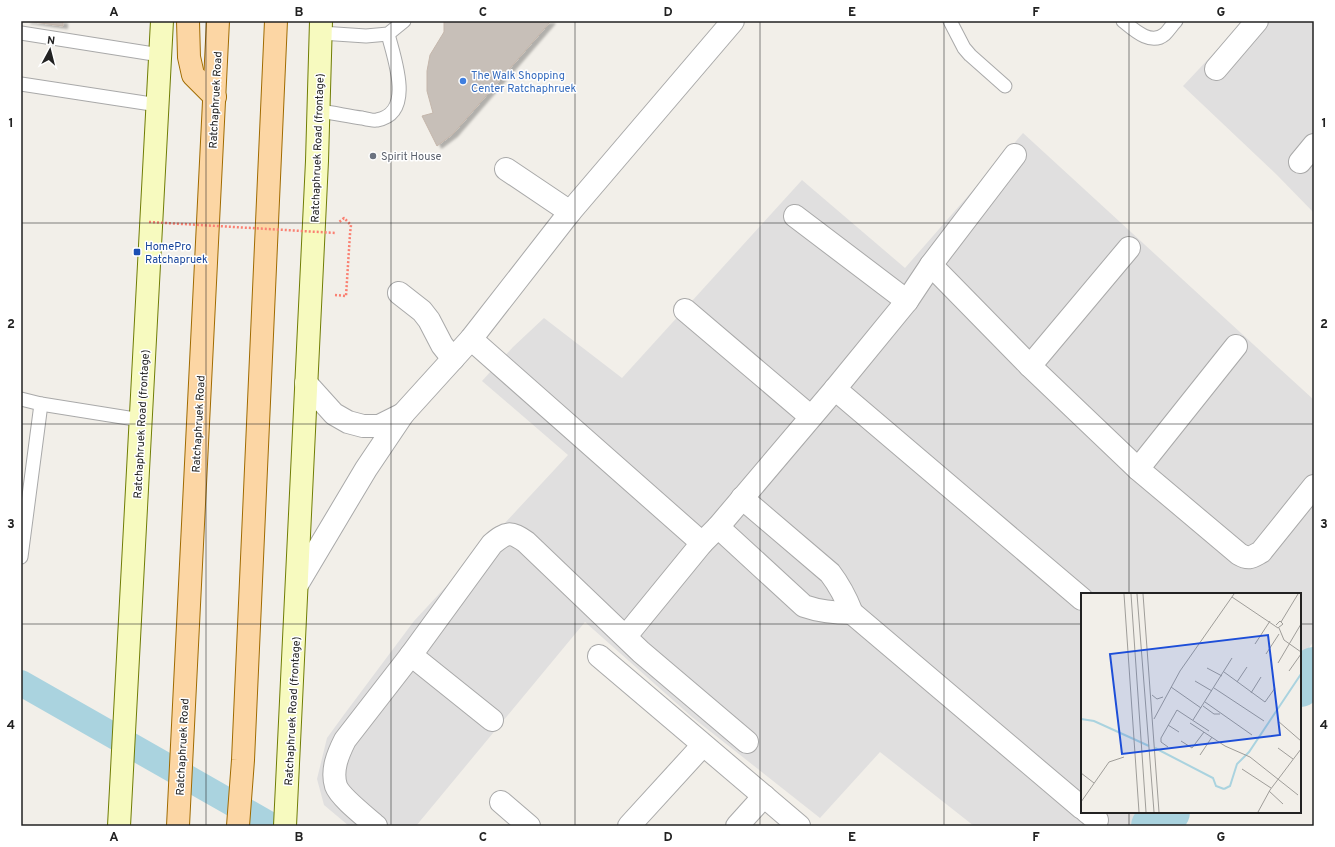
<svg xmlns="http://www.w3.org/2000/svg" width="1335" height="847" font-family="Overpass,sans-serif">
  <defs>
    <filter id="shadow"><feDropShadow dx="4.5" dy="2.5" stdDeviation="1" flood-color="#0004"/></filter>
  </defs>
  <rect width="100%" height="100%" fill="#f2efe9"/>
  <g fill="#e0dfdf">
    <path d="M1244,21H1314V213L1277,175L1183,86Z"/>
    <path d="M1023,133L1314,400V641L1300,660V594H1082V812H1144L1133,826H974L880,752L820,818L692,717L585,622L416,826H349L324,805L317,779L327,738L343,716L414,621L568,455L482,381L513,347L544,318L622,378L802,180L905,268Z"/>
  </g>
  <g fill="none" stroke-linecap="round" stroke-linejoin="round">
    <path stroke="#aad3df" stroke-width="26" d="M21,683L272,826"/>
    <g stroke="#aad3df" stroke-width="44">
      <path d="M1300,685L1314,669"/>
      <path d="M1153,826L1168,812"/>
    </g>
  </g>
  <g fill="#c7bfb8" stroke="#c4b6ab" filter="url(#shadow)">
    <path d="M26,21H63V26Z"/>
    <path d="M444,21H551L453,134L437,146L422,116L433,113L427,91V71L430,55L444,32Z"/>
  </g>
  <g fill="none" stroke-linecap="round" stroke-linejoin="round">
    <g stroke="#a9a9a9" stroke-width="15">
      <g id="lane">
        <path d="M950,21L964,48L970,55L1005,86"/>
        <path d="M1123,21C1134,30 1151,46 1165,34C1169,30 1172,25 1176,21"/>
        <path d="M21,33L160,55"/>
        <path d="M321,33L366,36L388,34L404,21"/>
        <path d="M21,84L158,105"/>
        <path d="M319,111C334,113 348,116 362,118C366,119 373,121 377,120C415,113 394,58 388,34"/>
        <path d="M21,399L41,404L141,420"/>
        <path d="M21,557L41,404"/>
      </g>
    </g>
    <g stroke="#a9a9a9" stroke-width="24">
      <g id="street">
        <path d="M1216,69L1257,21"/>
        <path d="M1300,162L1314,145"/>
        <path d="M506,169L570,212"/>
        <path d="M795,216L907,301"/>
        <path d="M931,265L1030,366L1138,469L1239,554C1249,560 1252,557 1261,552L1314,486"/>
        <path d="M399,293L422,311L429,320L442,345L453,359"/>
        <path d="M685,310L811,417"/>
        <path d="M471,339L702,543"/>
        <path d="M1030,366L1129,248"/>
        <path d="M306,383L334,414L348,422L363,426H379L403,414"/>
        <path d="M835,389L1082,599"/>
        <path d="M1138,469L1236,346"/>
        <path d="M742,498L830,573C840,586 846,598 852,613L1082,808"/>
        <path d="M718,527L804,606C821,612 835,613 852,613"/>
        <path d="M298,583L366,469L403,414L471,339L570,212L733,21"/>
        <path d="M626,636L702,543L718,527L835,389L907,301L931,265L1015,155"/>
        <path d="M411,655L492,720"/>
        <path d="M599,656L799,826"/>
        <path d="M501,802L529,826"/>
        <path d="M1087,812L1097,820"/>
        <path d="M376,826C366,817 340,797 336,786C331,770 338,754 345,740L411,655L492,544C507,532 510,531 526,542L641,652L747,742"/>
        <path d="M629,826L703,745"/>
        <path d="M737,826L764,796"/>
      </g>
    </g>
    <g stroke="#707d05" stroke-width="24">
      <g id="secondary">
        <path d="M119,826L162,21"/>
        <path d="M285,826L317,161L321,21"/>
      </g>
    </g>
    <g stroke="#a06b00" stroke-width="24">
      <g id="primary">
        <path d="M188,21L189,57L193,75L215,97"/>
        <path d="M178,826L218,21"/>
        <path d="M238,826L243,760L276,21"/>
      </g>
    </g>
    <path stroke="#fa8072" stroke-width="2.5" stroke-dasharray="2 2" stroke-linecap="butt" d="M335,295L346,296L350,234L351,225L344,218L338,223"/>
    <use href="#lane" stroke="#fff" stroke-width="13"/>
    <use href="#street" stroke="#fff" stroke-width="22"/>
    <use href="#secondary" stroke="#f7fabf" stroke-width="22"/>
    <use href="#primary" stroke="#fcd6a4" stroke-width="22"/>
    <path stroke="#fa8072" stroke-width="2.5" stroke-dasharray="2 2" stroke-linecap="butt" d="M149,222L336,233"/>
  </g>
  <path fill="none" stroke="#222" stroke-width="1" stroke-opacity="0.55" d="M206,21V826M391,21V826M575,21V826M760,21V826M944,21V826M1129,21V594M21,223H1314M21,424H1314M21,624H1082M1300,624H1314M1129,812V826"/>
  <circle fill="#3f7fe0" stroke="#fff" stroke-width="1.5" cx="463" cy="81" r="4"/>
  <circle fill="#6b7280" stroke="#fff" stroke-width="1.5" cx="373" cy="156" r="4"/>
  <rect fill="#1a4fb4" stroke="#fff" stroke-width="1.5" x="133" y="248" width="8" height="8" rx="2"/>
  <g text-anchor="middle" stroke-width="3" stroke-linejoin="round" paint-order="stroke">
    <g font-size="11" fill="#366cbe" stroke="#fff" text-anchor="start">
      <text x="471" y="79">The Walk Shopping<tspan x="471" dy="13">Center Ratchaphruek</tspan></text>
    </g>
    <g font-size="11" fill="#222" stroke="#fff">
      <text transform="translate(215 100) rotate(-87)" y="4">Ratchaphruek Road</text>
      <text transform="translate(317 148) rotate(-88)" y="4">Ratchaphruek Road (frontage)</text>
      <text transform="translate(141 424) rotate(-87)" y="4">Ratchaphruek Road (frontage)</text>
      <text transform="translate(198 424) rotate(-87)" y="4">Ratchaphruek Road</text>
      <text transform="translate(292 711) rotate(-87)" y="4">Ratchaphruek Road (frontage)</text>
      <text transform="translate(182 747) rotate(-87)" y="4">Ratchaphruek Road</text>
    </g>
    <g font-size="11" fill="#5b616d" stroke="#fff" text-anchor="start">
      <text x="381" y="160">Spirit House</text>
    </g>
    <g font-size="11" fill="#164399" stroke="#fff" text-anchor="start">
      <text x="145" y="250">HomePro<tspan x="145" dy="13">Ratchapruek</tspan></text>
    </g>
  </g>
  <g transform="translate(1081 593)">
    <rect width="220" height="220" fill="#f2efe9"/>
    <path fill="none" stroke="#aad3df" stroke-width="2" d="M0,126L13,128L68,153M74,155L132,185L135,193L143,196M143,196L149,193L156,171L168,159L220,81"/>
    <path fill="none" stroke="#9f9d99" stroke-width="1" d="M43,1L58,219M50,1L65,219M56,1L73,219M62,1L78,219M151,4L197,35L202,31L199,28L195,32M200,29L217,1M198,35L203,47L220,59M174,51L189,28M185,61L198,41M197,70L220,31M126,75L141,83M208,78L220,61M143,79L184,109L194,95M114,88L131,98M156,89L166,74M90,94L120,115M133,95L183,128M170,100L180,84M71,102L76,106L82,104M124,109L171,142M122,113L133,121H139M73,126L99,78L153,1M112,127L151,65M197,128L220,148M109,130L144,153L169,164L217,202M87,132L98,139M100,148L111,155L123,139M87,154L80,149V145L96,117L128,138M197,155L212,166M119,162L131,144M161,176L190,195M0,180L13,190M188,198L202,211M0,209L28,169L43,164M177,219L189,197L220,156"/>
    <path fill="#1d4ed8" fill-opacity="0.15" stroke="#1d4ed8" stroke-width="2" d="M187,42L199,142L41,161L29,61Z"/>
    <rect width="220" height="220" fill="none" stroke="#222" stroke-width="2"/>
  </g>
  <rect width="1335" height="847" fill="none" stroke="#ffffff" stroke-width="44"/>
  <g transform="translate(50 50) rotate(7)" stroke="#ffffff" stroke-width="3" paint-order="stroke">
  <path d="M0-3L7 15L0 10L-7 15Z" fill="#222222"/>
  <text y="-6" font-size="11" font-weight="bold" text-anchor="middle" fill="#222222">N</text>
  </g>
  <rect x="22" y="22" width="1291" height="803" fill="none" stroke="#222" stroke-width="1.5"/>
  <g font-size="13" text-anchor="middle" font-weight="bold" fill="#222">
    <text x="114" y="16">A</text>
    <text x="299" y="16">B</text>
    <text x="483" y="16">C</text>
    <text x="668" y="16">D</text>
    <text x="852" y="16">E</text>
    <text x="1036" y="16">F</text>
    <text x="1221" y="16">G</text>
    <text x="11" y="127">1</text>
    <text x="1324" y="127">1</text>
    <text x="11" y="328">2</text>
    <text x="1324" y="328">2</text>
    <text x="11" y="528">3</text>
    <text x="1324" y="528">3</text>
    <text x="11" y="729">4</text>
    <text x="1324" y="729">4</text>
    <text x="114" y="841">A</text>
    <text x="299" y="841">B</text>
    <text x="483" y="841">C</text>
    <text x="668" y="841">D</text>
    <text x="852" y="841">E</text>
    <text x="1036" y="841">F</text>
    <text x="1221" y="841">G</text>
  </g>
</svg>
